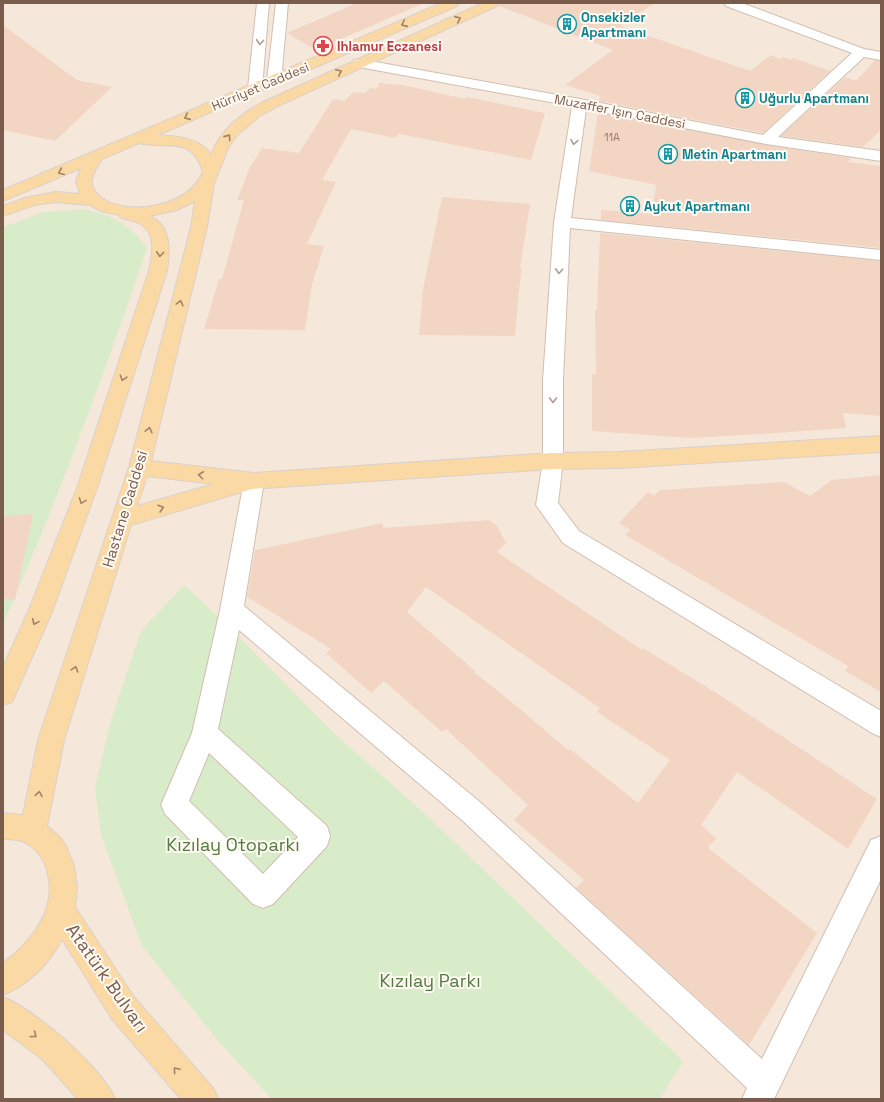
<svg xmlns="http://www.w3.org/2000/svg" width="884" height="1102" font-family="'Space Grotesk',sans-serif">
  <rect width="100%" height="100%" fill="#fdf6ec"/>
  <rect fill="#f5e8da" x="3" y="3" width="878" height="1096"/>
  <g fill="#d8ecc9">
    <path d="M84,209C116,217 126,222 147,248C104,375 57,502 3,624V227L44,212Z"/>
    <path d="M184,585L225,623L337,736L423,812L683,1061L660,1099H272L219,1042L142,946L101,835L95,787L111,720L141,631Z"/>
  </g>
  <g fill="#f3d5c3" fill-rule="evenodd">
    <path d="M357,3H424L316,50L287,33Z"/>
    <path d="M500,3H655L620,26L750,71L771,55L780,59L783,57L791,60L793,58L830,71L763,133L599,101L600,96L565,85L613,50L499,6Z"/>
    <path d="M3,25L77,80L112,87L55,141L3,130Z"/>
    <path d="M875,60L881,61V130L863,147L781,136L845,77L856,81Z"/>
    <path d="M379,83L403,85L465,99L467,97L545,113L531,160L399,134L395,138L351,129L322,180L336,182L307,244L324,246L312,285L305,330L204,329L219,279H222L244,200H237L250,167L262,148L299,153L333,99L344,101L354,92L365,93L370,88L377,89Z"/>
    <path d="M598,113L766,145L852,158L848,162L881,166V248L601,220V210L652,214L656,185L589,171Z"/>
    <path d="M442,197L530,204L520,268H522L519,290L515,336L419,335L423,289Z"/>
    <path d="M600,233L881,261V416L843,413L846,428L761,434L691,438L592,431V374H596L595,310H597Z"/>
    <path d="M881,475V692L845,671L848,666L625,535L630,530L619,523L648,492L654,496L660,490L784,482L810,496L832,480Z"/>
    <path d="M33,514L15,600L3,599V516Z"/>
    <path d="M489,520L497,526L506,543L497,552L642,650L643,648L718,694L877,799L848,849L737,772L701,825L716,838L708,848L817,933L749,1045L576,888L584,880L514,820L528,805L446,729L442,732L384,681L371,693L326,653L331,649L247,597L255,550L383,523V528ZM426,587L600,708L597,712L670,760L638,803L570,749L569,751L519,708L474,672L475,671L407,612Z"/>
  </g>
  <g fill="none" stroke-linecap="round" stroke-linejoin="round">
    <g stroke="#d1beb0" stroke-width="2">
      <g id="minor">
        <path d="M257,3H269L262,88L260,91L255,92L250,91L248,88Z"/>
        <path d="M276,3H288L281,81L279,84L274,85L269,84L267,81Z"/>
        <path d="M724,3H742L864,49L881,52V60L864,57L778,137L881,151V161L766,144L586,109L571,218L881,250V260L570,228L563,380V461L558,503L579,531L881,711V737L872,733L563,543L536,505L543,461V380L554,222L572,106L359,67L354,66L352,63L354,60L359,59L580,99L763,135L852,53L726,6Z"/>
        <path d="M254,473L261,475L264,481L244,606L481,803L762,1059L871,840L881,836V879L774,1099H742L747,1088L463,821L239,630L218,729L327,826L330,836L327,846L273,904L263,908L253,904L165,814L161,805L192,733L220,610L244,481L247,475ZM209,753L298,837L263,874L189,801Z"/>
      </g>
    </g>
    <g stroke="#dad1cd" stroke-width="2">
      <g id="major">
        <path d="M442,3H459L457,6L158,135C176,136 199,138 211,154C221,130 238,116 261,103L483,3H499L497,6L282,104L261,115L238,134L229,146L214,183L207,227L151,461L254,473L553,453L619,452L881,436V452L619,468L553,469L252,489L131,525L64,740L47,826L60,837L66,846L74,866L77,888L75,907L134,997L213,1088L218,1099H181L112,1019L62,939C49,964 29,984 3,995V963C20,951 35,934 44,915C55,890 50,854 24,842C18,839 10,839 3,839V813L23,815L38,740L129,467L191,227L195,201L177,210L149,216C172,225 170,251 167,271L97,488L52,612L12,702L3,705V667L28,612L77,488L149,271C152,256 157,234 141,224C135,221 127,220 120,217L119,215L101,211L90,205L55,202L34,205L3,216V206L25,198L55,192L80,194L76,181L81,168L3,201V190ZM139,143C167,150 191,134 203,172C198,184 189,192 178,198C155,209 118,213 98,195C94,191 92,187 92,181C92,173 98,166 102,159ZM147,476L214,484L137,506Z"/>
        <path d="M3,997C36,1011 101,1066 115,1099H78L43,1060L3,1030Z"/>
      </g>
    </g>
    <use href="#minor" fill="#fff" fill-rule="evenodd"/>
    <use href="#major" fill="#fbd9a5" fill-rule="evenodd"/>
  </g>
  <defs><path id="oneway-chevron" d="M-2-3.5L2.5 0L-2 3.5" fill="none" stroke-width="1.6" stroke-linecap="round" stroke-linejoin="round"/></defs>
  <g stroke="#a18267">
    <use href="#oneway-chevron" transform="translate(458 19) rotate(-24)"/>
    <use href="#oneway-chevron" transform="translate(404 24) rotate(156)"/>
    <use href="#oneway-chevron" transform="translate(339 72) rotate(-25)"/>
    <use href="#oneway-chevron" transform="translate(187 117) rotate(156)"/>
    <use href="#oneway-chevron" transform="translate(228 137) rotate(-55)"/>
    <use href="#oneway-chevron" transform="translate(61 172) rotate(157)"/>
    <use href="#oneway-chevron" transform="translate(160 254) rotate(94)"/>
    <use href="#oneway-chevron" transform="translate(180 303) rotate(-76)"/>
    <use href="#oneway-chevron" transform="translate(123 378) rotate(108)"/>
    <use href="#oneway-chevron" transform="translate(149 430) rotate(-76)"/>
    <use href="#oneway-chevron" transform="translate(201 475) rotate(-173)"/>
    <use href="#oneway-chevron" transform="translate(82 501) rotate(111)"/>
    <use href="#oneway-chevron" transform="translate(161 508) rotate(-16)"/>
    <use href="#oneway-chevron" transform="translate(35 622) rotate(114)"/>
    <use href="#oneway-chevron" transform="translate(75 669) rotate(-72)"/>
    <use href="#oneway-chevron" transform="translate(39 794) rotate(-80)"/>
    <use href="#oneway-chevron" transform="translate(34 1035) rotate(37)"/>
    <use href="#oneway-chevron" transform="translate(176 1070) rotate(-130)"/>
  </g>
  <g stroke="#af9d94">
    <use href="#oneway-chevron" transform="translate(260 42) rotate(95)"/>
    <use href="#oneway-chevron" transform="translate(574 142) rotate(99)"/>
    <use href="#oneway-chevron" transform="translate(559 271) rotate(93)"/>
    <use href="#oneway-chevron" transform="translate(553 400) rotate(90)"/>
  </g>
  <defs>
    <g id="building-ring" transform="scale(1)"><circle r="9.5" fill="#fffaf3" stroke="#0f9aa8" stroke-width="1.5"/><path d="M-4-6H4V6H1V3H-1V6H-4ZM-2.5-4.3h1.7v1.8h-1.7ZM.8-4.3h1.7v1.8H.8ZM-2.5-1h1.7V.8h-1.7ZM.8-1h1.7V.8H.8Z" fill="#0f9aa8"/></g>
    <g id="pharmacy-ring" transform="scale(1)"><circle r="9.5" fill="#fffaf3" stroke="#e0444e" stroke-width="1.5"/><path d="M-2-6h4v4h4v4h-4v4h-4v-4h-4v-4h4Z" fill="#e0444e"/></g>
  </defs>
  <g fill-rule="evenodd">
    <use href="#building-ring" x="567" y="24"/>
    <use href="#pharmacy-ring" x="323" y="46"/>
    <use href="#building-ring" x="745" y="98"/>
    <use href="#building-ring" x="668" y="154"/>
    <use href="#building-ring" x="630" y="206"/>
  </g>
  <g text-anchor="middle" stroke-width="4" stroke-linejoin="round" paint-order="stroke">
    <g font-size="11" fill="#987a6a">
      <text x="612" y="141">11A</text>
    </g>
    <g font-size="13" font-weight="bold" fill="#0d838f" stroke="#fffaf3" text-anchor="start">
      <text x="581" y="22">Onsekizler<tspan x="581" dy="15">Apartmanı</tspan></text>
      <text x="759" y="103">Uğurlu Apartmanı</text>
      <text x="682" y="159">Metin Apartmanı</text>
      <text x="644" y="211">Aykut Apartmanı</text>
    </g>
    <g font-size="13" font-weight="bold" fill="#be3a42" stroke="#fffaf3" text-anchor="start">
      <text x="337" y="51">Ihlamur Eczanesi</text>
    </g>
    <g font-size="13" fill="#7a5c4d" stroke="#fffaf3">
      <text transform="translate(260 86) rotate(-23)" y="5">Hürriyet Caddesi</text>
      <text transform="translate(620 111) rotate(11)" y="5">Muzaffer Işın Caddesi</text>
    </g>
    <g font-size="15" fill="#7a5c4d" stroke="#fffaf3">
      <text transform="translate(125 509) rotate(-73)" y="5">Hastane Caddesi</text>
    </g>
    <g font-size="18" fill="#537a41" stroke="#fffaf3">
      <text x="233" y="851">Kızılay Otoparkı</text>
      <text x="430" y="987">Kızılay Parkı</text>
    </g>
    <g font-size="18" fill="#7a5c4d" stroke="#fffaf3">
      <text transform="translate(107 978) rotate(55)" y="6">Atatürk Bulvarı</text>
    </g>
  </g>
  <rect width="884" height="1102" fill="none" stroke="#7a5c4d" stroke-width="8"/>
</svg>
